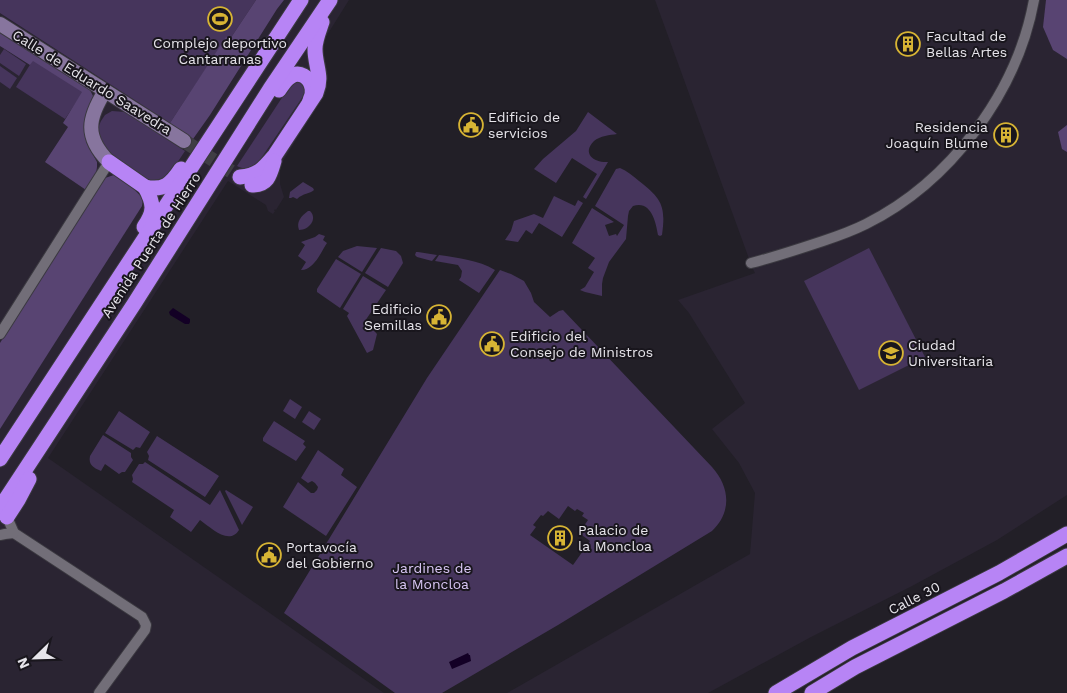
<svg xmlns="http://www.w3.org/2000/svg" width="1067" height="693" font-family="'Work Sans',sans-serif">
  <rect width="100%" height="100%" fill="#221f27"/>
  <g fill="#2a2432">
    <path d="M0,0H349L322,43L328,75L325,93L280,166V184L284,197L276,210L275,209L274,211H275L273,214L268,211L266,205L228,181L48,458L384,693H0Z"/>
    <path d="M655,0H1067V495L997,540L912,586L811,637L708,693H507L750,554L755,493L739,463L712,429L745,403L689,313L678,300L755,273L752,267Z"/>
  </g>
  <g fill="#46355c" fill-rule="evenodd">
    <path d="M0,0H256L230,39L226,38L170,123L0,13Z"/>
    <path d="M4,49L26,64L19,76L0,63V55Z"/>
    <path d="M33,60L83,92L65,119L16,87Z"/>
    <path d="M0,66L17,78L10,89L0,82Z"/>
    <path d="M296,82C304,83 306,87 304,95L260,160C254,168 245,171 237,166L289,87Z"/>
    <path d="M112,111L125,112L185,151L165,181L150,182L112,158L103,146L99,137L98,128L101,121L105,115Z"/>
    <path d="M588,112L617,134C610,135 600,136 594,141C581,154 595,163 608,162L586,199L583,197L597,174L572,158L556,183L534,169L543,159L576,131Z"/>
    <path d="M620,168C627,171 633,176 639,181C662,199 666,206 662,235L660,236L658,235C656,222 651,200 633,206L629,211L628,216L626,239L609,262L603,278L602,284V296L585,292L580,290L585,287L594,272L588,268L595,258L572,243L592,208L614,222L605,225L609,236L616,234L617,236L624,225L595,206L616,169Z"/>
    <path d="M303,182L313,188L314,190C310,194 303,193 297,199L293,197L291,198H289L290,192Z"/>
    <path d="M554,196L575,206L578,200L583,203L562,237L539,223L532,234L526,230L518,242L505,240L511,231L514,221L534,214L543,218Z"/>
    <path d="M308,211H310C318,219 309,230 299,230C296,222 301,216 308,211Z"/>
    <path d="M319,234L325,236L323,240L327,243C321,252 314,270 301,270L306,262L298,256L305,245L301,242L315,237Z"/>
    <path d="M357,246L377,248L362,272L338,257L343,251Z"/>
    <path d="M381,248L396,251L401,256L403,263L388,287L365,273Z"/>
    <path d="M869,248L925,357L859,390L804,281Z"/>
    <path d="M416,252H418L437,255L432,261L417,257L415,255Z"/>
    <path d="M439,255C459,258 478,260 495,270L479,293L459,280L461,277L462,271L458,265L435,261Z"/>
    <path d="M336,259L361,274L340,308L317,292V289Z"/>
    <path d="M500,270L511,274L524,281L531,293L534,302L550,317L559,311L563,310L712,467C730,487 732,512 712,531L558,625L442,693H395L284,613L427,378ZM568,506L575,511L577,509L584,513L582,516L588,520L579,533L590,541L573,565L530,535L536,527L533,525L541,515L543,516L548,511L559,519Z"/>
    <path d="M363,276L386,290L365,321L377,334L373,350L367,353L347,316L349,313L343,309Z"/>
    <path d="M290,399L302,407L295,419L283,411Z"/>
    <path d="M119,411L150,432L140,448L136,447L133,450L105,433Z"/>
    <path d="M309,411L321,419L314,430L302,422Z"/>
    <path d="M274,421L305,441L303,444L306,447L296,461L263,441V438Z"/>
    <path d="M103,435L131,453V457L133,460L125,472H122L119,474L105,464L101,471C94,468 88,465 90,456Z"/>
    <path d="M157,436L219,476L205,497L148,460L149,456L147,452Z"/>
    <path d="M318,450L344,469L341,475L357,487L326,536L283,507L298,482L311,493H314L317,490L318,487L315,483L312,481L308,483L301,478Z"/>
    <path d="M145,462L210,505L220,490L239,530C229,546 210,527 200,520L191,532L170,517L174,510L132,482L133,479L132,475L139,464H143Z"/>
    <path d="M226,490L253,507L242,525L225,491Z"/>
  </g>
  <g fill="#584472">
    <path d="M256,0H284L277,9L210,115L193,139L170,123L226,37L230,39Z"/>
    <path d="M1046,0H1067V59L1053,50L1043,27Z"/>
    <path d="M0,32L89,88L93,96L91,106L86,142L97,162V167L96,174L86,190L45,162L68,127L63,123L82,92L33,61L30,65L0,46Z"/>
    <path d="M1067,125V152L1062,149L1058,132Z"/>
    <path d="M114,175C125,181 135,189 143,199L142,206L0,429V343L105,178Z"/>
  </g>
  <g fill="#130025">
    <path d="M173,308L190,319V322L189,324H185L170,315L169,312Z"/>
    <path d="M468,653L469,655H470L471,661L452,669L449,662Z"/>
  </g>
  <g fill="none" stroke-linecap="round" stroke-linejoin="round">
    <path stroke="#3f3d44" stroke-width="14" stroke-dasharray="14 7" stroke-linecap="butt" d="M184,141L235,174"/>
    <g stroke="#3b3940" stroke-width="12">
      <g id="street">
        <path d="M751,263C775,257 799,249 823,241C838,236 852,231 866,224C950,182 1017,93 1034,0"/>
        <path d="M0,334L109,162"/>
        <path d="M7,517L14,533L142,617L146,625L145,630L99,693"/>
        <path d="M0,535L5,534L14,533"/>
      </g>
    </g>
    <g stroke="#3b3940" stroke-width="16">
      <g id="secondary">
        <path d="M0,24L184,141"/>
        <path d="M105,91C88,118 84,137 109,162"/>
      </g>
    </g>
    <g stroke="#3b3940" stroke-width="17">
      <g id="highway">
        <path d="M279,90C282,86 285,80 290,77C299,70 310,77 312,88C313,92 312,96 310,100"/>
        <path d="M109,162L145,187C164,191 171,184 181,169"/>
        <path d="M240,177C258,176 264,168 275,155L316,93C323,76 315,66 315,49C315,40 319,31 322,22"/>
        <path d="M252,185C268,185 270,175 274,161"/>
        <path d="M144,227C155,211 154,204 145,187"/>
        <path d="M0,459L301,0"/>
        <path d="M0,508L134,304L270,89L330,0"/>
        <path d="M7,517L18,500L29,479"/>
        <path d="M776,693L852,648L999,573L1067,534"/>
        <path d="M812,693L855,667L1004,591L1067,556"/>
      </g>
    </g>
    <use href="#street" stroke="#726e78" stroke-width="10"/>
    <use href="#secondary" stroke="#87759e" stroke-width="14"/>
    <use href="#highway" stroke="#b784f5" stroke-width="15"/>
  </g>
  <defs>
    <g id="stadium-ring" transform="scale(1.25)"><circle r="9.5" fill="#19161d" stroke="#d7b434" stroke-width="1.5"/><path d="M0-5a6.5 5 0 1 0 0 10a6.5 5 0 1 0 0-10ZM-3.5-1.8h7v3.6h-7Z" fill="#d7b434"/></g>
    <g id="building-ring" transform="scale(1.25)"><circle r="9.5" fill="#19161d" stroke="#d7b434" stroke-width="1.5"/><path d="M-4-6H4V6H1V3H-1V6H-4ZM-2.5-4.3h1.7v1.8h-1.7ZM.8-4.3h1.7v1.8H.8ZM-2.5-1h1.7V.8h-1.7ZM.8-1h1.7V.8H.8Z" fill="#d7b434"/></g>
    <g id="civic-ring" transform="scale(1.25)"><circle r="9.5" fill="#19161d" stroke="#d7b434" stroke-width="1.5"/><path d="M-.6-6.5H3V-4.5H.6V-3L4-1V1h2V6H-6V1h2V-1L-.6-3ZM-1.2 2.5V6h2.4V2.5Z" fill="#d7b434"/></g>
    <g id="university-ring" transform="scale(1.25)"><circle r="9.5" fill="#19161d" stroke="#d7b434" stroke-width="1.5"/><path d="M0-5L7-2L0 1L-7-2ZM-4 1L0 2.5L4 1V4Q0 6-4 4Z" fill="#d7b434"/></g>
  </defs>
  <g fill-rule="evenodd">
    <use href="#stadium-ring" x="220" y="19"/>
    <use href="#building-ring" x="908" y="44"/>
    <use href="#civic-ring" x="471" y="125"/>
    <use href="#building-ring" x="1006" y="135"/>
    <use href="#civic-ring" x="439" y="317"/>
    <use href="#civic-ring" x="492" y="344"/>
    <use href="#university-ring" x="891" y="353"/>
    <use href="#building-ring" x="560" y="538"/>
    <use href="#civic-ring" x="269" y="555"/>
  </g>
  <g text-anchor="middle" stroke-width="4" stroke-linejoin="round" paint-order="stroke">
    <g font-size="14" fill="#e6e4ea" stroke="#19161d" text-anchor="start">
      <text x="926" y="41">Facultad de<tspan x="926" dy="16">Bellas Artes</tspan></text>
      <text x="220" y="48" text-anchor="middle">Complejo deportivo<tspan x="220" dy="16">Cantarranas</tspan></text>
      <text x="488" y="122">Edificio de<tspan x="488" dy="16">servicios</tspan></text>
      <text x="988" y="132" text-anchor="end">Residencia<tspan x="988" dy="16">Joaquín Blume</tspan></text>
      <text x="422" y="314" text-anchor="end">Edificio<tspan x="422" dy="16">Semillas</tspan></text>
      <text x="510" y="341">Edificio del<tspan x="510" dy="16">Consejo de Ministros</tspan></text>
      <text x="908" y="350">Ciudad<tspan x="908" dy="16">Universitaria</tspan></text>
      <text x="578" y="535">Palacio de<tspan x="578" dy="16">la Moncloa</tspan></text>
      <text x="286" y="552">Portavocía<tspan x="286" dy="16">del Gobierno</tspan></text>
    </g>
    <g font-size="14" fill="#e6e4ea" stroke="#19161d">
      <text transform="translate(92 82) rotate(32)" y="5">Calle de Eduardo Saavedra</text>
      <text transform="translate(151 245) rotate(-57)" y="5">Avenida Puerta de Hierro</text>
      <text transform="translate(914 598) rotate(-27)" y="5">Calle 30</text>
    </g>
    <g font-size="14" fill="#d9c7f5" stroke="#19161d">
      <text x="432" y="573">Jardines de<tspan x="432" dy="16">la Moncloa</tspan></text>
    </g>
  </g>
  <g transform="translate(35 658) rotate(247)" stroke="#19161d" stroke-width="4" paint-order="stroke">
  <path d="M0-4L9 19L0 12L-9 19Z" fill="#e6e4ea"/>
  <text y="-8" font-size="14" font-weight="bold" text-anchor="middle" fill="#e6e4ea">N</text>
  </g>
</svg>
